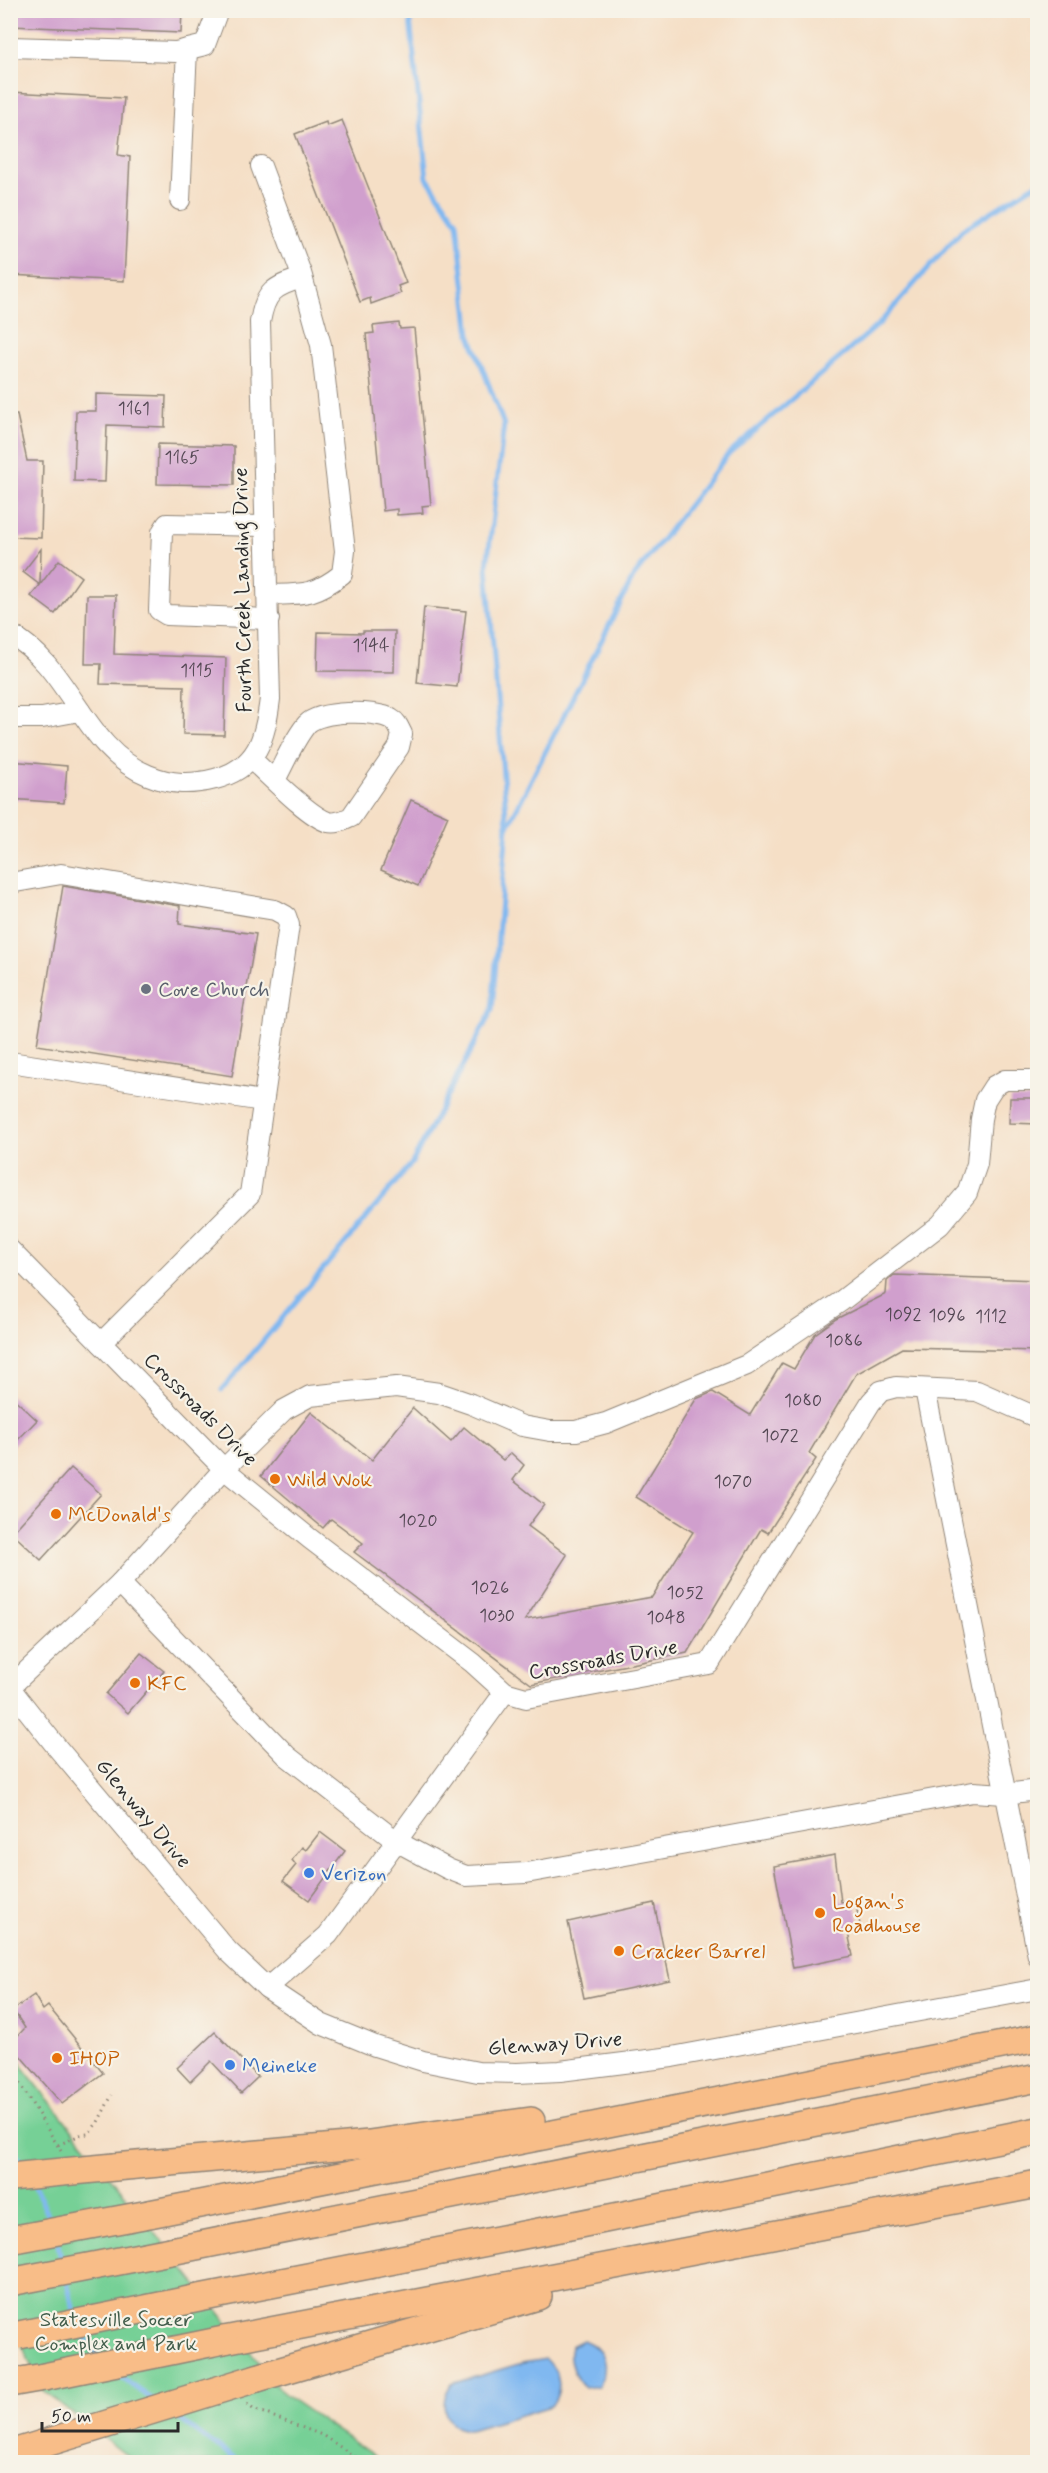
<svg xmlns="http://www.w3.org/2000/svg" width="1048" height="2473" font-family="Mynerve,sans-serif">
  <rect width="100%" height="100%" fill="#f7f3e8"/>
  <filter id="ink" filterUnits="userSpaceOnUse"><feTurbulence type="fractalNoise" baseFrequency=".0167" numOctaves="2"/><feDisplacementMap in="SourceGraphic" scale="12" xChannelSelector="R" yChannelSelector="G"/><feConvolveMatrix kernelMatrix="1 2 1 2 8 2 1 2 1" color-interpolation-filters="sRGB"/></filter>
  <filter id="wash" filterUnits="userSpaceOnUse"><feTurbulence type="fractalNoise" baseFrequency=".008" numOctaves="4" result="noise"/><feDisplacementMap in="SourceGraphic" scale="24" xChannelSelector="R" yChannelSelector="G"/><feGaussianBlur stdDeviation="1.35" result="paint"/><feColorMatrix in="noise" values="0 0 0 0 0 0 0 0 0 0 0 0 0 0 0 0 0 1.4 0 .05"/><feComposite in="paint" operator="in"/></filter>
  <g filter="url(#wash)">
    <rect width="100%" height="100%" fill="#f5dfc6"/>
    <path fill="#76d096" stroke="#507e60" stroke-width="1.5" d="M10,2045L24,2069L285,2395L383,2462H135L41,2389L11,2319Z"/>
    <g fill="#80b8f0" stroke="#56728e" stroke-width="1.5">
      <path d="M583,2340C604,2348 611,2367 598,2386L585,2388C574,2379 567,2359 571,2346Z"/>
      <path d="M546,2359C561,2373 563,2391 551,2406L470,2430C444,2430 437,2401 452,2384L522,2363Z"/>
    </g>
    <g fill="none" stroke-linecap="round" stroke-linejoin="round">
      <g stroke="#80b8f0" stroke-width="5">
        <path d="M508,826L634,576L729,453L878,325L962,230L1038,183"/>
        <path d="M222,1390L412,1163L492,1010L507,827L487,566L504,425L470,335L457,222L427,178L409,10"/>
        <path d="M10,2145L24,2166"/>
        <path d="M33,2182L53,2226"/>
        <path d="M57,2240L62,2263"/>
        <path d="M66,2278L75,2316"/>
        <path d="M80,2330L98,2357"/>
        <path d="M113,2372L155,2401"/>
        <path d="M172,2414L239,2462"/>
      </g>
    </g>
    <g id="blocks">
      <g fill="#d09fcd">
        <path d="M10,10H182L181,33L10,26Z"/>
        <path d="M10,92L124,98L118,155L130,157L124,281L10,275Z"/>
        <path d="M342,120L406,283L398,286L401,293L371,304L370,298L360,302L295,134L326,122L327,126Z"/>
        <path d="M399,323L400,329L414,328L431,505L422,506L423,513L397,515V509L383,511L366,334L374,333L373,326Z"/>
        <path d="M96,394L166,396L165,427L107,425L105,482L74,481L76,411H96Z"/>
        <path d="M10,415H17L27,461H43L41,538L10,537Z"/>
        <path d="M158,444L234,446V485L157,484Z"/>
        <path d="M41,549L40,585L59,560L81,577L55,614L31,596L40,585L23,572Z"/>
        <path d="M87,595H116L114,654L226,658L224,735L183,734L184,686L100,684L101,664H85Z"/>
        <path d="M424,607L466,611L457,687L417,683Z"/>
        <path d="M363,631H395L394,672L317,671L318,632L363,633Z"/>
        <path d="M10,761L67,766L64,803L10,799Z"/>
        <path d="M411,800L448,816L418,886L381,870Z"/>
        <path d="M63,886L180,906L179,924L256,934L232,1076L37,1045Z"/>
        <path d="M1010,1098H1038V1124L1009,1123Z"/>
        <path d="M894,1275L1038,1280V1351L902,1348L856,1374L809,1453L816,1459L768,1533L761,1529L687,1653L531,1684L354,1552L363,1543L331,1519L323,1528L261,1476L311,1412L372,1460L413,1408L451,1442L464,1427L503,1460L511,1453L524,1465L513,1480L544,1505L528,1526L567,1555L525,1620L652,1597L693,1532L636,1497L696,1399L713,1392L750,1415L782,1363L794,1369L815,1334L836,1319L886,1294L887,1281Z"/>
        <path d="M10,1395L37,1420L10,1448Z"/>
        <path d="M71,1468L101,1494L41,1560L12,1533Z"/>
        <path d="M141,1653L164,1671L128,1713L106,1694Z"/>
        <path d="M320,1832L345,1851L309,1900L283,1881L296,1865L292,1860L302,1847L306,1850Z"/>
        <path d="M835,1855L841,1902L855,1900L860,1925L847,1928L853,1956L793,1968L774,1866Z"/>
        <path d="M654,1903L670,1980L584,1998L568,1922Z"/>
        <path d="M34,1995L43,2010L48,2006L103,2073L62,2104L10,2044L25,2028L13,2010Z"/>
        <path d="M215,2032L258,2077L241,2093L211,2061L190,2082L177,2068Z"/>
      </g>
    </g>
  </g>
  <g filter="url(#ink)">
    <use href="#blocks" fill-opacity="0" stroke="#908578" stroke-width="1.5"/>
    <g fill="none" stroke-linecap="round" stroke-linejoin="round">
      <g stroke="#908578" stroke-width="22">
        <g id="minor">
          <path d="M10,47L176,52L205,45L218,10"/>
          <path d="M261,166L301,273L321,345L345,551L342,574C314,596 303,594 268,595"/>
          <path d="M180,200L187,49"/>
          <path d="M266,526L167,524L162,532L159,610L167,615L269,619"/>
          <path d="M10,634C71,667 83,749 148,775C172,785 191,785 215,779C258,768 265,738 270,699L260,322C265,292 274,286 302,278"/>
          <path d="M10,718H42L80,711"/>
          <path d="M251,759C268,774 308,816 328,822C337,824 344,820 351,817L399,747L402,734C399,728 397,722 391,719C376,710 320,710 307,724C294,739 285,762 275,780"/>
          <path d="M10,883L61,874L275,910L286,916L289,925L250,1194L101,1343"/>
          <path d="M10,1062L263,1101"/>
          <path d="M10,1250L224,1469L309,1538L473,1663L505,1692L526,1698L709,1664L871,1402L881,1391L896,1387L977,1391L1038,1418"/>
          <path d="M925,1389L1038,1956"/>
          <path d="M120,1583L287,1756L396,1841L448,1869L466,1876L526,1873L973,1792L1005,1794L1038,1790"/>
          <path d="M10,1687L120,1583L224,1469L284,1410L310,1396L396,1387L439,1393L471,1404L522,1426L550,1431H576L606,1423L747,1365L840,1302L940,1225L967,1193L977,1164L981,1119L985,1100L994,1086L1005,1080H1038"/>
          <path d="M10,1688L55,1745L228,1951L267,1988L321,2024L375,2046L423,2061L478,2072L517,2073L560,2071L672,2057L1038,1989"/>
          <path d="M267,1988L328,1935L505,1692"/>
        </g>
      </g>
      <g stroke="#908578" stroke-width="30">
        <g id="highway">
          <path d="M115,2167L369,2144L531,2121"/>
          <path d="M149,2214L1038,2038"/>
          <path d="M171,2251L1038,2078"/>
          <path d="M199,2298L575,2225L1038,2131"/>
          <path d="M224,2340L1038,2184"/>
          <path d="M257,2378L538,2296"/>
          <path d="M10,2383L44,2377"/>
          <path d="M10,2454L78,2433"/>
        </g>
      </g>
      <g stroke="#908578" stroke-width="3" stroke-dasharray="1.5 4.5" stroke-linecap="butt">
        <path d="M10,2068L61,2151"/>
        <path d="M58,2145L80,2135L88,2134L98,2122L112,2095"/>
        <path d="M247,2404L253,2409L322,2435L363,2462"/>
      </g>
      <use href="#minor" stroke="#fff" stroke-width="20"/>
      <use href="#highway" stroke="#f8bd88" stroke-width="27"/>
      <g stroke="#908578" stroke-width="30" stroke-linecap="butt">
        <g id="highway-bridge">
          <path d="M10,2177L115,2167"/>
          <path d="M10,2240L149,2214"/>
          <path d="M10,2282L171,2251"/>
          <path d="M19,2335L199,2298"/>
          <path d="M44,2377L224,2340"/>
          <path d="M78,2433L257,2378"/>
        </g>
      </g>
      <use href="#highway-bridge" stroke="#f8bd88" stroke-width="27"/>
    </g>
  </g>
  <circle fill="#6b7280" stroke="#f7f3e8" stroke-width="2" cx="146" cy="989" r="6"/>
  <g fill="#e8710a" stroke="#f7f3e8" stroke-width="2">
    <circle cx="275" cy="1479" r="6"/>
    <circle cx="56" cy="1514" r="6"/>
    <circle cx="135" cy="1683" r="6"/>
    <circle cx="820" cy="1913" r="6"/>
    <circle cx="619" cy="1951" r="6"/>
    <circle cx="57" cy="2058" r="6"/>
  </g>
  <g fill="#3f7fe0" stroke="#f7f3e8" stroke-width="2">
    <circle cx="309" cy="1873" r="6"/>
    <circle cx="230" cy="2065" r="6"/>
  </g>
  <g text-anchor="middle" stroke-width="4.5" stroke-linejoin="round" paint-order="stroke">
    <g font-size="18" fill="#544854">
      <text x="134" y="414">1161</text>
      <text x="182" y="463">1165</text>
      <text x="371" y="651">1144</text>
      <text x="197" y="676">1115</text>
      <text x="903" y="1320">1092</text>
      <text x="947" y="1321">1096</text>
      <text x="991" y="1322">1112</text>
      <text x="844" y="1346">1086</text>
      <text x="803" y="1406">1080</text>
      <text x="780" y="1441">1072</text>
      <text x="733" y="1487">1070</text>
      <text x="418" y="1526">1020</text>
      <text x="490" y="1593">1026</text>
      <text x="685" y="1598">1052</text>
      <text x="497" y="1621">1030</text>
      <text x="666" y="1623">1048</text>
    </g>
    <g font-size="21" fill="#2b2b2b" stroke="#f7f3e8">
      <text transform="translate(242 590) rotate(-91)" y="7">Fourth Creek Landing Drive</text>
      <text transform="translate(201 1409) rotate(45)" y="7">Crossroads Drive</text>
      <text transform="translate(603 1659) rotate(-10)" y="7">Crossroads Drive</text>
      <text transform="translate(144 1813) rotate(50)" y="7">Glenway Drive</text>
      <text transform="translate(555 2043) rotate(-4)" y="7">Glenway Drive</text>
    </g>
    <g font-size="21" fill="#5b616d" stroke="#f7f3e8" text-anchor="start">
      <text x="158" y="996">Cove Church</text>
    </g>
    <g font-size="21" fill="#c56008" stroke="#f7f3e8" text-anchor="start">
      <text x="287" y="1486">Wild Wok</text>
      <text x="68" y="1521">McDonald's</text>
      <text x="147" y="1690">KFC</text>
      <text x="832" y="1908">Logan's<tspan x="832" dy="24">Roadhouse</tspan></text>
      <text x="631" y="1958">Cracker Barrel</text>
      <text x="69" y="2065">IHOP</text>
    </g>
    <g font-size="21" fill="#366cbe" stroke="#f7f3e8" text-anchor="start">
      <text x="321" y="1880">Verizon</text>
      <text x="242" y="2072">Meineke</text>
    </g>
    <g font-size="21" fill="#425d4b" stroke="#f7f3e8">
      <text x="116" y="2326">Statesville Soccer<tspan x="116" dy="24">Complex and Park</tspan></text>
    </g>
  </g>
  <rect width="1048" height="2473" fill="none" stroke="#f7f3e8" stroke-width="36"/>
  <path d="M42 2422v9h136v-9" fill="none" stroke="#2b2b2b" stroke-width="3"/>
  <text x="51" y="2422" font-size="18" fill="#2b2b2b" stroke="#f7f3e8" stroke-width="4.5" paint-order="stroke">50 m</text>
</svg>
